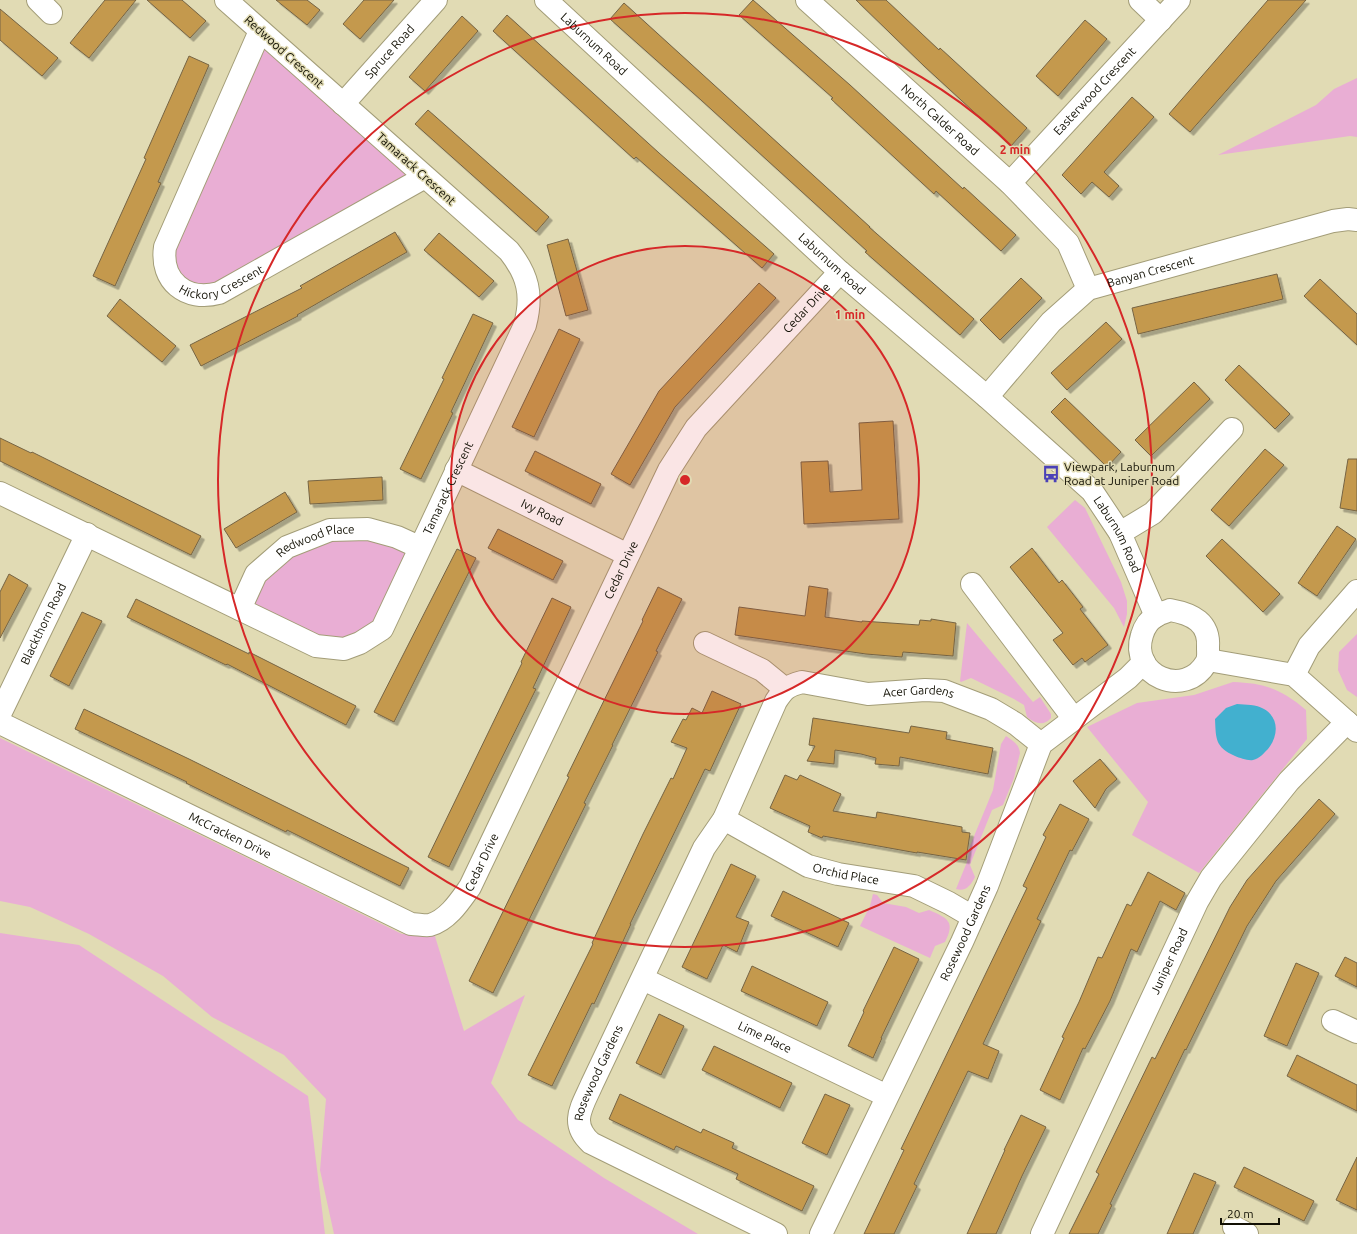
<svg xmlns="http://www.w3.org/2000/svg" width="1357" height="1234" font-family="Ubuntu,sans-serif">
  <defs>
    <filter id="shadow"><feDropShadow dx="3.5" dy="3.5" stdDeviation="0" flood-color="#0004"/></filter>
  </defs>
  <rect width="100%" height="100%" fill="#e1dbb4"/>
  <g fill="#e9aed4">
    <path d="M260,31L425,177L210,296L167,270Z"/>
    <path d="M1357,78V137L1350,136L1218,155L1316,105L1334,89Z"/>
    <path d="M1075,500L1085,508L1121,582L1127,601V614L1124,627L1114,608L1047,527Z"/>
    <path d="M330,530L419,547L382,629L344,649L240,609L256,574Z"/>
    <path d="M967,623L1033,702L1040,697L1051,714V718C1043,727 1035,723 1027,717L1024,705L1014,699L971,678L961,682L960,681Z"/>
    <path d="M1357,634V697L1347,690L1338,670L1339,652Z"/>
    <path d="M1233,682C1264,683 1281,689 1306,710L1307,739L1199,873L1132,835L1148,802L1087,727L1137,703L1194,695Z"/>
    <path d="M1006,736C1013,741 1019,744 1020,753L1014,778L1003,805L992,810L970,865L975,877C971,885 966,892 956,889L967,862L970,846L993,790L1001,744Z"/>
    <path d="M0,738L268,868L402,934L434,933L464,1031L525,995L491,1083L518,1120L604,1178L698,1234H334L320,1170L326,1099L284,1055L212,1017L163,976L89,934L30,907L0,901Z"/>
    <path d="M873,894L877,895L883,903L906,907L919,913L929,910C947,918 956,921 945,942L935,946L930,958L860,926L870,906Z"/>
    <path d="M0,933L79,945L308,1096L325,1234H0Z"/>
  </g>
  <path fill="#42b0cf" d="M1237,704C1246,705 1256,704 1264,709C1280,718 1278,737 1268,749C1263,754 1260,758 1253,760C1248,761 1240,758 1235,756C1215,747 1216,739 1215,719L1226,708Z"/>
  <g fill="#c4994d" stroke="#766444" filter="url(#shadow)">
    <path d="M105,0H136L89,58L70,43Z"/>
    <path d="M147,0H182L206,21L190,38Z"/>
    <path d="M276,0H307L320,10L307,25Z"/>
    <path d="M364,0H394L360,39L343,24Z"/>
    <path d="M753,0L850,85L963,189L964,187L1016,235L1001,251L936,191L934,194L831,99L833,98L739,15Z"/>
    <path d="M856,0H886L939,50L940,48L1027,128L1011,146L924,66Z"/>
    <path d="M1268,0H1306L1190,132L1169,114Z"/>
    <path d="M624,3L870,227H869L974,319L960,335L865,252L867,251L701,100L610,19Z"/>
    <path d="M0,9L58,58L42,76L0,40Z"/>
    <path d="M507,15L659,153L774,254L762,268L636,157L634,159L493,31Z"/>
    <path d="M462,16L478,31L425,91L409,77Z"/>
    <path d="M1085,20L1107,39L1058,96L1036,76Z"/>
    <path d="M189,56L209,65L158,182L161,183L115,286L93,276L146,159L144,158Z"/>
    <path d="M1132,97L1154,117L1104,172L1119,186L1109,197L1092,182L1081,194L1062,175Z"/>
    <path d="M428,110L549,217L536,232L415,124Z"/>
    <path d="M395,232L407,252L297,315L298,316L201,366L190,345L302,288L300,286Z"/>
    <path d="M439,233L494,281L479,297L424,250Z"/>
    <path d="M568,239L588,310L566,316L547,245Z"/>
    <path d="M1277,274L1283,299L1138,334L1132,308Z"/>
    <path d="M1021,278L1042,298L1000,340L980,320Z"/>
    <path d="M1320,279L1357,314V345L1304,296Z"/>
    <path d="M759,283L776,298L675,407L630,485L611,474L659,391Z"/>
    <path d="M120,299L176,346L162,362L107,316Z"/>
    <path d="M473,314L493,323L451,412L453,413L421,479L400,469L444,379L442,378Z"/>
    <path d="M1106,322L1122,339L1067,390L1051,373Z"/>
    <path d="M559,329L580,339L534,437L512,427Z"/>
    <path d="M1239,365L1290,414L1275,429L1225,380Z"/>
    <path d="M1194,382L1210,399L1151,456L1135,440Z"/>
    <path d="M1065,398L1121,452L1107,467L1051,412Z"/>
    <path d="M893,421L899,519L804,524L801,462L828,461L830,492L862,490L859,423Z"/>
    <path d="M0,438L31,453L32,452L201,536L191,555L0,461Z"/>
    <path d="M1265,449L1284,465L1229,526L1211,510Z"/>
    <path d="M535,451L601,484L591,504L525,471Z"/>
    <path d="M1348,459H1357V511L1340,508Z"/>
    <path d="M382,477L383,500L310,504L308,481Z"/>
    <path d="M285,492L297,512L236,548L224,529Z"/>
    <path d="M1337,526L1356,539L1317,596L1298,583Z"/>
    <path d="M498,529L563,561L553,580L488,548Z"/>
    <path d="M1222,539L1280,594L1263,612L1206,556Z"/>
    <path d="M1032,548L1059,583L1062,580L1083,607L1080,609L1108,645L1085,662L1082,658L1073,665L1053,640L1063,633L1010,567Z"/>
    <path d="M457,549L476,558L394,722L374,712Z"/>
    <path d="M9,574L28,585L0,638V592Z"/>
    <path d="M809,586L828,589L825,617L862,622V621L919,625L920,620L931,621V619L956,623L953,656L903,652L902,657L866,654L735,635L739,607L805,616Z"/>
    <path d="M658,587L682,599L656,651L658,652L612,745H613L584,803L586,804L493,993L469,981L569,777L567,776L643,621L642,620Z"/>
    <path d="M552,598L571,607L533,688L536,689L488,786L449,867L428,857L522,663L521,662Z"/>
    <path d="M136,599L249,654V652L356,706L346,725L227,664L226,665L127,617Z"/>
    <path d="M82,612L102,621L69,686L50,676Z"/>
    <path d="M712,691L741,704L710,771L705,769L680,821L630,924H631L594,1004L592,1003L552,1086L528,1075L593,944L592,943L643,834L671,778L673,779L687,748L671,742L683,719L686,720L692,708L702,713Z"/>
    <path d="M84,709L189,759L409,868L400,886L287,830L286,832L186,783L187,782L75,729Z"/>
    <path d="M813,718L909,733L911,726L947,732L946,739L993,748L988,774L900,757L899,766L875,764L876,758L861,754L835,750L834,764L807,761L815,746L809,745Z"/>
    <path d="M1100,759L1117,779L1106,789L1095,808L1073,781Z"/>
    <path d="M785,775L797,780L800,775L841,794L833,811L876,818L877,812L962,827V832L970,833L966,860L917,852V853L823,836L822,838L808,832L810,826L770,808Z"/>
    <path d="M1319,799L1335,814L1276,881L1247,926L1186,1050L1185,1049L1110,1204L1112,1205L1098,1234H1069L1099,1174L1096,1172L1152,1057L1155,1059L1230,907L1247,880Z"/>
    <path d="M1060,804L1089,819L1072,851L1070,850L1037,919L1041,921L983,1044L999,1051L988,1079L968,1071L914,1184L917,1186L894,1234H864L904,1150L901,1149L1027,888L1023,886L1046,837L1043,835Z"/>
    <path d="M731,864L756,876L736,917L749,922L737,952L723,945L707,979L682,967Z"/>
    <path d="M1148,872L1185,893L1176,910L1160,901L1137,952L1131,949L1110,1001L1085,1049L1083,1048L1060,1100L1040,1090L1064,1038L1062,1037L1079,1002L1098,957L1102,958L1127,904L1131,906Z"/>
    <path d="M783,891L849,923L838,947L771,916Z"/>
    <path d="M894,947L919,959L881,1038H882L873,1058L848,1046L864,1012L863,1011Z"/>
    <path d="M1345,957L1357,963V987L1335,976Z"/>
    <path d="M1296,963L1319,973L1287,1046L1264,1036Z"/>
    <path d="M752,966L828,1002L817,1026L741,991Z"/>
    <path d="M659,1014L684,1026L661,1075L636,1063Z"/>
    <path d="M714,1046L792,1083L780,1108L702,1070Z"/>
    <path d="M1297,1055L1357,1085V1111L1287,1076Z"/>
    <path d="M620,1094L701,1133L703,1129L734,1143L732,1148L814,1186L802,1211L736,1179L738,1174L676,1146L674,1150L609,1119Z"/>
    <path d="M825,1094L850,1105L827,1155L802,1143Z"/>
    <path d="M1021,1115L1046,1127L1022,1176L996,1234H967L1005,1150H1004Z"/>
    <path d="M1357,1157V1210L1336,1200Z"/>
    <path d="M1244,1167L1314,1201L1304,1221L1234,1187Z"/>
    <path d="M1194,1173L1216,1182L1193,1234H1167Z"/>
  </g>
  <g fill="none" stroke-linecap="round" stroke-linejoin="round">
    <g stroke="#a39d78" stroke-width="24">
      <g id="minor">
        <path d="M38,0L51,13"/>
        <path id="s1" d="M546,0L840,272L987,397L1092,491L1120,533L1156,616"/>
        <path id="s2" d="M807,0L1010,183L1068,243L1088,289"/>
        <path d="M1140,0L1161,20"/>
        <path id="s3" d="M260,31L165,247C160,281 186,302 219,293L425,177"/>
        <path id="s4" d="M343,104L436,0"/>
        <path id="s5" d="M1010,183L1179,0"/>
        <path id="s6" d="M987,397L1051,322L1088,289L1333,221L1348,219L1357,220"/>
        <path id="s7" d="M456,470L628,555"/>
        <path id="s8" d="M0,493L316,646L344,649L360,643L382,629L525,325C533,295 528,275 509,251L226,0"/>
        <path d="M1120,533L1153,513L1232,429"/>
        <path d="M972,584L1074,719"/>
        <path id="s9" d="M240,609L256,574L287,547L330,530L368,529L397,537L419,547"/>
        <path d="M1170,610C1192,614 1210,622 1208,648C1208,653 1209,658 1206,663C1185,699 1129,676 1142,635C1144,628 1149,620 1156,616C1160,613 1166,612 1170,610Z"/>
        <path d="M705,643L762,670L784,688"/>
        <path d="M1208,660L1294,675L1357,731"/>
        <path d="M1294,675L1309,646L1357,591"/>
        <path id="s10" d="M0,714L87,534"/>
        <path id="s11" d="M0,723L411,924C417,924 425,926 430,925C448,920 460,901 470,887L669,470L696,428L840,272"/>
        <path id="s12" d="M724,819L808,866L838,874L914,886L949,903L973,917"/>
        <path id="s13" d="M643,979L887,1096"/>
        <path d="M1333,1021L1357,1032"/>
        <path d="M1234,1227L1247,1234"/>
        <path id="s14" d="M776,1234L591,1143C569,1123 582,1107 592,1084L704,848L724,819L776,701C784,689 787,686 802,682L868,694L925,690L944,691L991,709L1016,724L1041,744"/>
        <path id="s15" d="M821,1234L962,942L987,886L1041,744L1128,678L1144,662"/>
        <path id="s16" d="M1042,1234L1197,902L1211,878L1289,781L1347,722"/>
      </g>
    </g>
    <use href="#minor" stroke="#fff" stroke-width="22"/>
  </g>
  <circle cx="685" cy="480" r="234" fill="#d62828" fill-opacity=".12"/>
  <g fill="none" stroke="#d62828" stroke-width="2">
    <circle cx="685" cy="480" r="234"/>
    <circle cx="685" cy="480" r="467"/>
  </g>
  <defs>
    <g id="bus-bare" transform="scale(1.38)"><path d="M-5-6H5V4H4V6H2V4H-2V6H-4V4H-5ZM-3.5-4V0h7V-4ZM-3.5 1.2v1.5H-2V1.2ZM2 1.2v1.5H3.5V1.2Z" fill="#4a40b7" stroke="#e1dbb4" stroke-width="2.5" paint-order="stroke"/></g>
  </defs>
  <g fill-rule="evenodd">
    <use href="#bus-bare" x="1051" y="474"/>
  </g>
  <g text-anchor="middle" stroke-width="3" stroke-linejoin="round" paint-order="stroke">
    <g font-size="12" fill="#121004" stroke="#e1dbb4">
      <text dy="4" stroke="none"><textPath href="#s1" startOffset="65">Laburnum Road</textPath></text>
      <text transform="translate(284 52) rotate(42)" y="4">Redwood Crescent</text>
      <text dy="4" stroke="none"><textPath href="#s4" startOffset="70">Spruce Road</textPath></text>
      <text dy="4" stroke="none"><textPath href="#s5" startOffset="125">Easterwood Crescent</textPath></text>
      <text dy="4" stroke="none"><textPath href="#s2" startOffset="179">North Calder Road</textPath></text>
      <text transform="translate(416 169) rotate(42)" y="4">Tamarack Crescent</text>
      <text dy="4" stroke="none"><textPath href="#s1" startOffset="389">Laburnum Road</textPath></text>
      <text dy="4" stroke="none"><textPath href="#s6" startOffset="213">Banyan Crescent</textPath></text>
      <text dy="4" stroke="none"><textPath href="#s3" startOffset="327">Hickory Crescent</textPath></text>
      <text dy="4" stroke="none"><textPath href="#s11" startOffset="1208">Cedar Drive</textPath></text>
      <text dy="4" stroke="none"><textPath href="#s8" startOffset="578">Tamarack Crescent</textPath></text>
      <text dy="4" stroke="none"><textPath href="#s7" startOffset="96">Ivy Road</textPath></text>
      <text dy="4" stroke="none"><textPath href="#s1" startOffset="785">Laburnum Road</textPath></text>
      <text dy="4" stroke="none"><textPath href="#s9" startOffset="109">Redwood Place</textPath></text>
      <text dy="4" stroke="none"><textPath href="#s11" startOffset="884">Cedar Drive</textPath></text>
      <text dy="4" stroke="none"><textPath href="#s10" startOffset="100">Blackthorn Road</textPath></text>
      <text dy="4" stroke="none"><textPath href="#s14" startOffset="848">Acer Gardens</textPath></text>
      <text dy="4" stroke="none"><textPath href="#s11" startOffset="256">McCracken Drive</textPath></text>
      <text dy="4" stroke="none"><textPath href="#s11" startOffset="560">Cedar Drive</textPath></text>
      <text dy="4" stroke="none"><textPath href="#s12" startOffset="135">Orchid Place</textPath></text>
      <text dy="4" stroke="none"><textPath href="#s15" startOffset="334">Rosewood Gardens</textPath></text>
      <text dy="4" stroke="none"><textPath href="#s16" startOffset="301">Juniper Road</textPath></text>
      <text dy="4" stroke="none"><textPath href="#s13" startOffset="135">Lime Place</textPath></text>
      <text dy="4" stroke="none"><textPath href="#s14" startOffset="284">Rosewood Gardens</textPath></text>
    </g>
    <g font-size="12" fill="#121004" stroke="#e1dbb4" text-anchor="start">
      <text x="1064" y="471">Viewpark, Laburnum<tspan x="1064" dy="14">Road at Juniper Road</tspan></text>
    </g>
  </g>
  <circle cx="685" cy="480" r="6" fill="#d62828" stroke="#e1dbb4" stroke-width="2"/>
  <g font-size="12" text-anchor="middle" font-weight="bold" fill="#d62828" stroke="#e1dbb4" stroke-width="3" stroke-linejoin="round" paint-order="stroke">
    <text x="1015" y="154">2 min</text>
    <text x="850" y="319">1 min</text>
  </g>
  <path d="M1221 1218v6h58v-6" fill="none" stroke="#121004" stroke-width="2"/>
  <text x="1227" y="1218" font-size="12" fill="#121004" stroke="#e1dbb4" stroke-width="3" paint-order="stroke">20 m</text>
</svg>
